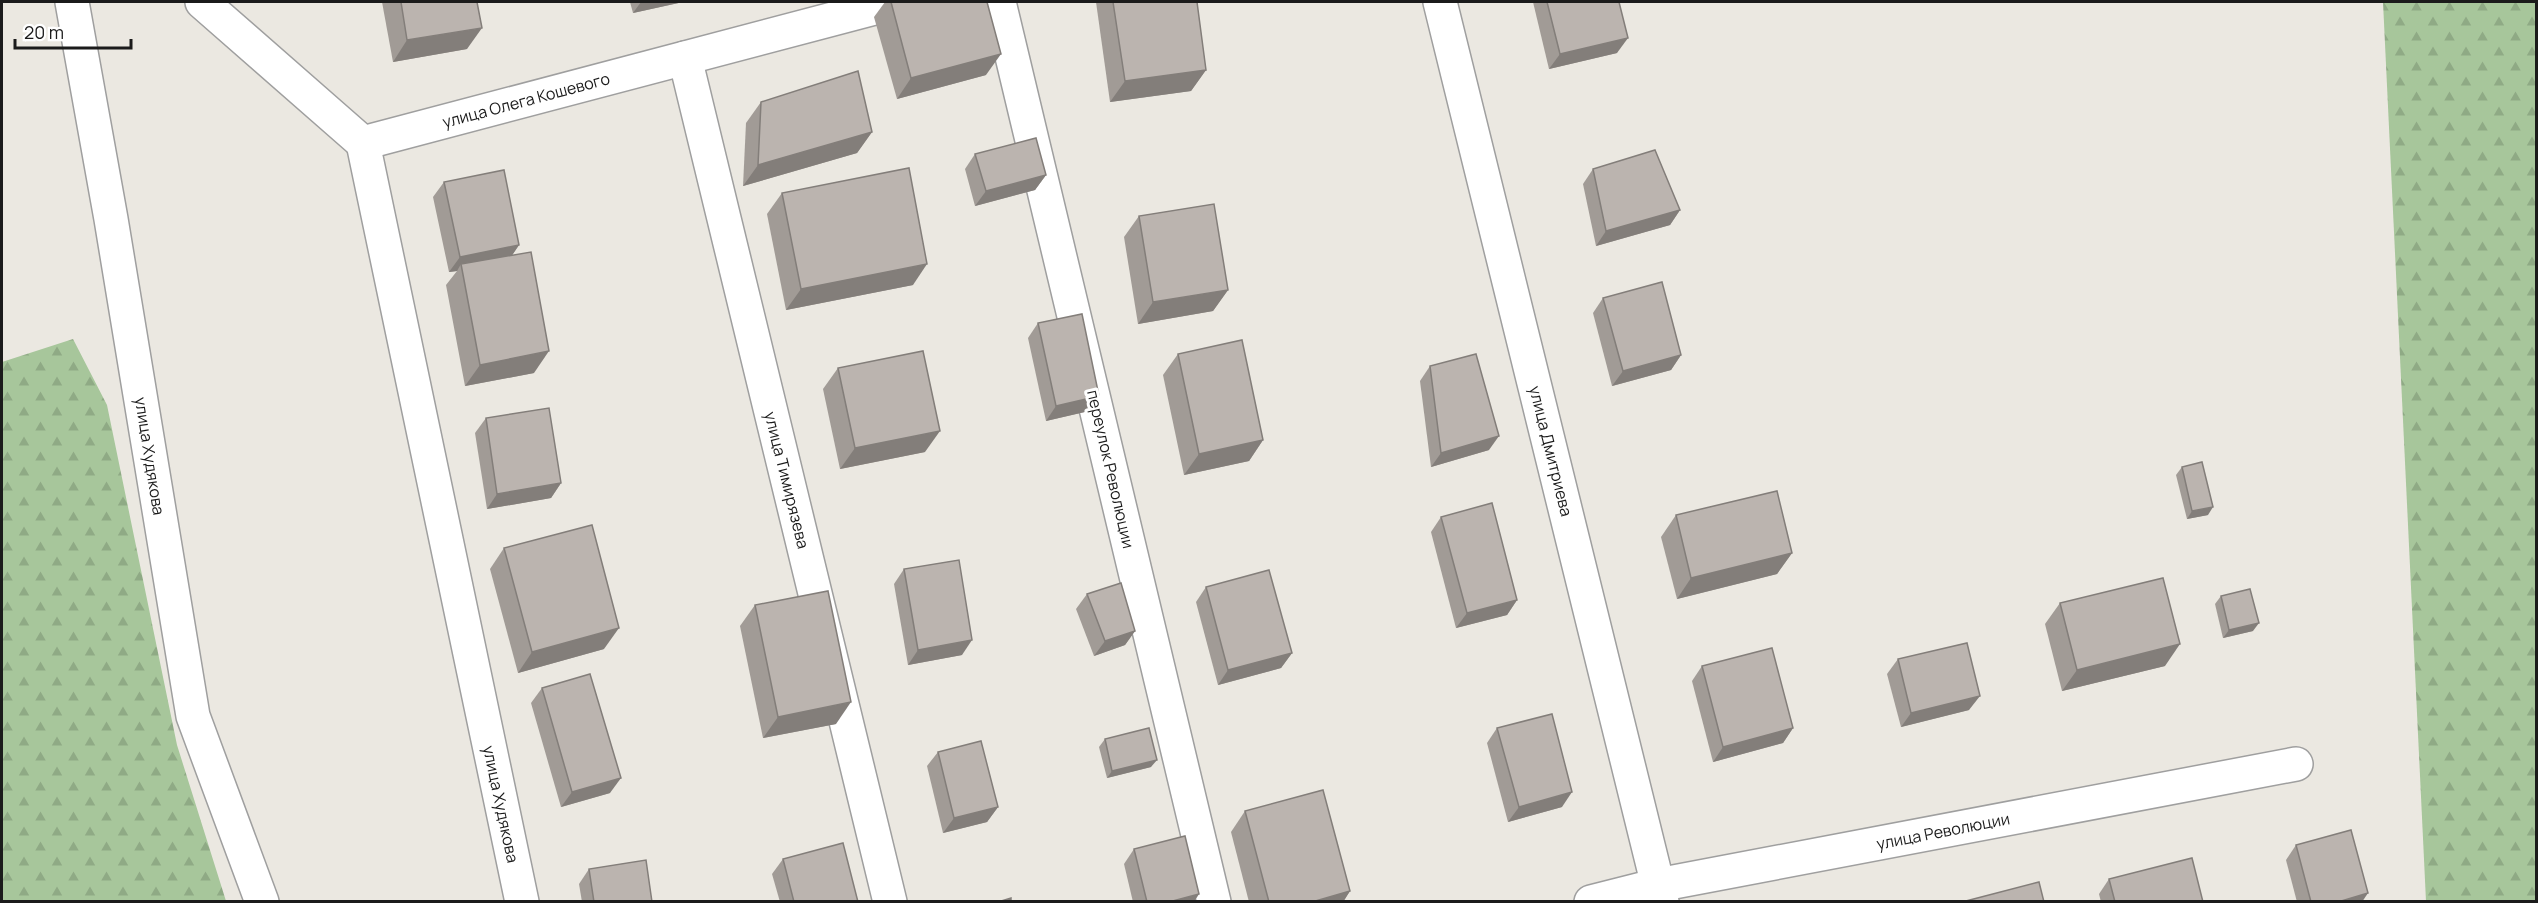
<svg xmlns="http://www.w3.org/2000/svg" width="2538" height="903" font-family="Manrope,sans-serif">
  <defs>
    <pattern id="forest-firs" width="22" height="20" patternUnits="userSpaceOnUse" patternTransform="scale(1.5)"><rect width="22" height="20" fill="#a7c69b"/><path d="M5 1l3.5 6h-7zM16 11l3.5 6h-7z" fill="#8faa85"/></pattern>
  </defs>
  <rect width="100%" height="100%" fill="#ebe8e1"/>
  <g fill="url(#forest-firs)">
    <path d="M2383,2H2536V901H2426Z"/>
    <path d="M73,339L107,405L177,745L226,901H2V362Z"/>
  </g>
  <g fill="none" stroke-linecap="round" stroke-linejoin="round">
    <g stroke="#9f9f9f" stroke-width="36">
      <g id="street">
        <path d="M72,2L111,219L193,716L262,902"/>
        <path d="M202,2L363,143L897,2"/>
        <path d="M999,2L1214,902"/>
        <path d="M1440,2L1662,902"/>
        <path d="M685,58L890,902"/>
        <path d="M363,143L522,902"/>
        <path d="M1591,902L1658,885L2296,764"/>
      </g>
    </g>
    <use href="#street" stroke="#fff" stroke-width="33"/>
  </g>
  <g fill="#a19b96">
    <path d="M382,2H477L467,49L393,62Z"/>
    <path d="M630,2H683L633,13Z"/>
    <path d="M885,2H987L986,75L897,99L874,17Z"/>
    <path d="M1096,2H1197L1206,70L1191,91L1110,102Z"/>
    <path d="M1533,2H1619L1617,53L1549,69Z"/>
    <path d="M761,102L872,132L857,153L743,186L746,123Z"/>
    <path d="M975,154L1046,175L1035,190L975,206L965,169Z"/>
    <path d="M1593,169L1680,210L1670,225L1596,246L1583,184Z"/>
    <path d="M444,182L519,245L512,255L534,373L465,386L446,285L457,271L449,272L433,197Z"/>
    <path d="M782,193L913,285L786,310L767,214Z"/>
    <path d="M1139,216L1228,290L1213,311L1138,324L1124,237Z"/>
    <path d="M1603,298L1681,355L1671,370L1612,386L1593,313Z"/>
    <path d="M1038,323L1089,411L1046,421L1028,338Z"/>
    <path d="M1178,354L1263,440L1249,461L1184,475L1163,375Z"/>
    <path d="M1430,366L1489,450L1431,467L1420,381Z"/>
    <path d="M838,368L925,452L840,469L823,389Z"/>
    <path d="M486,418L561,483L551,498L487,509L475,433Z"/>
    <path d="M2182,467L2208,515L2187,519L2176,475Z"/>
    <path d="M1676,515L1792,553L1777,574L1677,599L1661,537Z"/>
    <path d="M1441,517L1517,600L1507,615L1456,628L1431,532Z"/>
    <path d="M504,548L604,649L518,673L490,569Z"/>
    <path d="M904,569L962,655L908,665L894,584Z"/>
    <path d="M1206,587L1292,653L1281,668L1218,685L1196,602Z"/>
    <path d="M1087,594L1135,631L1125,645L1094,656L1076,609Z"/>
    <path d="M2221,596L2253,631L2223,638L2215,604Z"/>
    <path d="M2060,603L2165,666L2062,691L2045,624Z"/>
    <path d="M755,605L836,724L763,738L740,626Z"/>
    <path d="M1898,659L1969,710L1901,727L1887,674Z"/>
    <path d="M1702,666L1793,728L1783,743L1713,762L1692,681Z"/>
    <path d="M542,688L610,793L561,807L531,703Z"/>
    <path d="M1497,728L1562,807L1508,822L1487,743Z"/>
    <path d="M1105,739L1151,767L1107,778L1099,747Z"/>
    <path d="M938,752L998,807L987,822L943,833L927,766Z"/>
    <path d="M1245,811L1350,891L1343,902H1249L1231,832Z"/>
    <path d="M2296,845L2362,902H2297L2286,860Z"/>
    <path d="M1134,849L1194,902H1133L1124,864Z"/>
    <path d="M783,859L858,902H780L772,874Z"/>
    <path d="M589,869L652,902H582L579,884Z"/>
    <path d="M2109,879L2203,902H2101L2099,894Z"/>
  </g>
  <g fill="#837e7a">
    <path d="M641,2H683L633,13Z"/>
    <path d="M482,28L467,49L393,62L407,40Z"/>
    <path d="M1628,38L1617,53L1549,69L1560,54Z"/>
    <path d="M1001,54L986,75L897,99L911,78Z"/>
    <path d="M1206,70L1191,91L1110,102L1125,81Z"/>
    <path d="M872,132L857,153L743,186L758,165Z"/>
    <path d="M1046,175L1035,190L975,206L986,191Z"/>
    <path d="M1680,210L1670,225L1596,246L1606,231Z"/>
    <path d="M519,245L509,260L461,264L457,271L449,272L460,257Z"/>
    <path d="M927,264L913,285L786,310L801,289Z"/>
    <path d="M1228,290L1213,311L1138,324L1153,302Z"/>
    <path d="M549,351L534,373L465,386L480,365Z"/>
    <path d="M1681,355L1671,370L1612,386L1623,371Z"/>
    <path d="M1099,396L1089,411L1046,421L1056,406Z"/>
    <path d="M940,431L925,452L840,469L855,448Z"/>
    <path d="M1499,436L1489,450L1431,467L1441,453Z"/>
    <path d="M1263,440L1249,461L1184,475L1199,454Z"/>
    <path d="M561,483L551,498L487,509L497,494Z"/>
    <path d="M2213,507L2208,515L2187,519L2192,511Z"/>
    <path d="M1792,553L1777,574L1677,599L1691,578Z"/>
    <path d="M1517,600L1507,615L1456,628L1467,613Z"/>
    <path d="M2259,623L2253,631L2223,638L2229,630Z"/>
    <path d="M619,628L604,649L518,673L532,652Z"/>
    <path d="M1135,631L1125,645L1094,656L1105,641Z"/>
    <path d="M972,640L962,655L908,665L918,650Z"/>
    <path d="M2180,644L2165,666L2062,691L2077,670Z"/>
    <path d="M1292,653L1281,668L1218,685L1228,670Z"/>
    <path d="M1980,696L1969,710L1901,727L1911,713Z"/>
    <path d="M851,702L836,724L763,738L778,717Z"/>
    <path d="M1793,728L1783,743L1713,762L1723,747Z"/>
    <path d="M1157,760L1151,767L1107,778L1112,771Z"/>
    <path d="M621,778L610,793L561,807L572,792Z"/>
    <path d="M1572,792L1562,807L1508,822L1519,807Z"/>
    <path d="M998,807L987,822L943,833L954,818Z"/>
    <path d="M1350,891L1343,902H1312Z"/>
    <path d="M2368,893L2362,902H2338Z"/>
    <path d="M1199,894L1194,902H1169Z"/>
  </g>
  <g fill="#bbb4af" stroke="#837e7a" stroke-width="1.5">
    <path d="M401,2H477L482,28L407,40Z"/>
    <path d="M891,2H987L1001,54L911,78Z"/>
    <path d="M1113,2H1197L1206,70L1125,81Z"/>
    <path d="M1547,2H1619L1628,38L1560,54Z"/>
    <path d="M858,71L872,132L758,165L761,102Z"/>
    <path d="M1036,138L1046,175L986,191L975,154Z"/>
    <path d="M1655,150L1680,210L1606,231L1593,169Z"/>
    <path d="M909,168L927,264L801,289L782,193Z"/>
    <path d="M504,170L519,245L460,257L444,182Z"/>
    <path d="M1214,204L1228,290L1153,302L1139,216Z"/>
    <path d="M531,252L549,351L480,365L461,264Z"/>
    <path d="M1662,282L1681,355L1623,371L1603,298Z"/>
    <path d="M1082,314L1099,396L1056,406L1038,323Z"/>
    <path d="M1242,340L1263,440L1199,454L1178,354Z"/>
    <path d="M923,351L940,431L855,448L838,368Z"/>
    <path d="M1476,354L1499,436L1441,453L1430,366Z"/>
    <path d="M549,408L561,483L497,494L486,418Z"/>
    <path d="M2202,462L2213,507L2192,511L2182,467Z"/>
    <path d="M1777,491L1792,553L1691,578L1676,515Z"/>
    <path d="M1492,503L1517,600L1467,613L1441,517Z"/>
    <path d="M592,525L619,628L532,652L504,548Z"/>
    <path d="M959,560L972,640L918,650L904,569Z"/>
    <path d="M1269,570L1292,653L1228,670L1206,587Z"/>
    <path d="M2163,578L2180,644L2077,670L2060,603Z"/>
    <path d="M1121,583L1135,631L1105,641L1087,594Z"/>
    <path d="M2250,589L2259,623L2229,630L2221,596Z"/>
    <path d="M828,591L851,702L778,717L755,605Z"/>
    <path d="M1967,643L1980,696L1911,713L1898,659Z"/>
    <path d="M1772,648L1793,728L1723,747L1702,666Z"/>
    <path d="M590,674L621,778L572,792L542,688Z"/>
    <path d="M1552,714L1572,792L1519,807L1497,728Z"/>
    <path d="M1149,728L1157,760L1112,771L1105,739Z"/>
    <path d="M981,741L998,807L954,818L938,752Z"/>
    <path d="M1323,790L1350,891L1312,902H1269L1245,811Z"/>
    <path d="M2351,830L2368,893L2338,902H2311L2296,845Z"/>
    <path d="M1185,836L1199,894L1169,902H1147L1134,849Z"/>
    <path d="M843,843L858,902H794L783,859Z"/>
    <path d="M2192,858L2203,902H2115L2109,879Z"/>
    <path d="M646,860L652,902H594L589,869Z"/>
    <path d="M2039,882L2044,902H1962Z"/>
    <path d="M1011,898V902H998Z"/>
  </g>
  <g text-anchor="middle" stroke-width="6" stroke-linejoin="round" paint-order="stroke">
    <g font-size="16" fill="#1b1b1b" stroke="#fff">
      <text transform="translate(526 100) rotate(-15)" y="6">улица Олега Кошевого</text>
      <text transform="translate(1551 451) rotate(76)" y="6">улица Дмитриева</text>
      <text transform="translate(150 456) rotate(81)" y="6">улица Худякова</text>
      <text transform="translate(1111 469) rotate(77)" y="6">переулок Революции</text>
      <text transform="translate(787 480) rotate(76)" y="6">улица Тимирязева</text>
      <text transform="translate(501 804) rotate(78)" y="6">улица Худякова</text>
      <text transform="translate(1943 831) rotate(-11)" y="6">улица Революции</text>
    </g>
  </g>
  <rect width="2538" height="903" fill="none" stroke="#1b1b1b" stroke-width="6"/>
  <path d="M15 39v9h116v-9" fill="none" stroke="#1b1b1b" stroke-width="3"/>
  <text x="24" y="39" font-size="18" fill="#1b1b1b" stroke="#ffffff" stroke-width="4.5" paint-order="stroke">20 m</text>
</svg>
